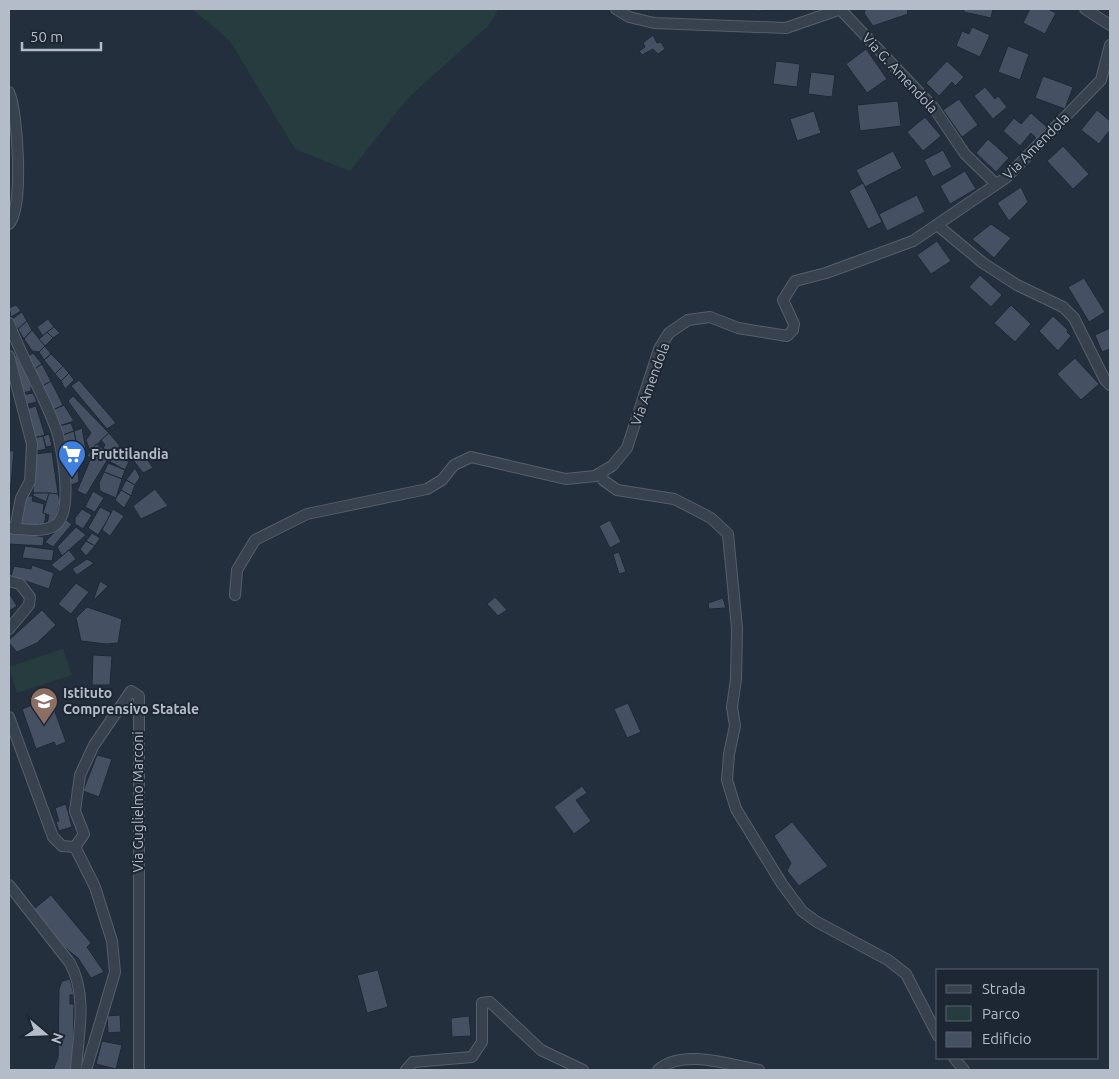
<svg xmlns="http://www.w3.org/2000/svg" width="1119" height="1079" font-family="Ubuntu,sans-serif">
  <rect width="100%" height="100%" fill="#242f3e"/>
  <g fill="#263c3f">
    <path d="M192,9H499L488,26L409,97L350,171L295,149L230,41Z"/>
    <path d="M63,649L72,675L17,693L9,667Z"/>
  </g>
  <g fill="#455162" stroke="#1f2835">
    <path d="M756,9H802L756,11Z"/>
    <path d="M866,9H907L908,14L873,26L864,13Z"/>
    <path d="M964,9H993L991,18L964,12Z"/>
    <path d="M1030,9H1048L1056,13L1045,34L1023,23Z"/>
    <path d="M972,27L990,35L980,57L956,46L962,31L969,34Z"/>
    <path d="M653,35L657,43L661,42L665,49L658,54L653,49L642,55L639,51L645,47L643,43Z"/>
    <path d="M1008,46L1029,54L1020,80L998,72Z"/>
    <path d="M866,49L887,79L867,93L846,64Z"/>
    <path d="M776,61L800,64L797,87L773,84Z"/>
    <path d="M947,61L964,77L955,86L952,82L939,96L926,83Z"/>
    <path d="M811,72L835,75L832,97L808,94Z"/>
    <path d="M1043,76L1073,87L1065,109L1035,98Z"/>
    <path d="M985,87L995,99L998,96L1007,107L993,119L974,96Z"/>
    <path d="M959,99L978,125L962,137L943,110Z"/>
    <path d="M898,101L901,126L860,131L857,105Z"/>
    <path d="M1097,110L1110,121V130L1099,144L1081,130Z"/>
    <path d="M814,111L821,133L797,141L790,119Z"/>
    <path d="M1031,113L1047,127L1037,139L1031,133L1020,146L1003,131L1014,118L1021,124Z"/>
    <path d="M925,117L941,136L923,151L907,132Z"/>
    <path d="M988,139L1009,158L996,172L976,153Z"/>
    <path d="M1063,146L1089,174L1073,189L1047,161Z"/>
    <path d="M943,150L952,167L933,177L924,160Z"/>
    <path d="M893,151L902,168L865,187L856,170Z"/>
    <path d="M965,171L976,189L950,204L940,186Z"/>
    <path d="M863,183L882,222L868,229L849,191Z"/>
    <path d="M1021,187L1028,202L1009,221L997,203Z"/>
    <path d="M917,195L925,212L887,231L879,214Z"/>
    <path d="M991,224L1011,238L994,258L972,239Z"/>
    <path d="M937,241L951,261L931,274L917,255Z"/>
    <path d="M980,275L1002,295L991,307L969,287Z"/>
    <path d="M1084,278L1105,312L1089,322L1068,287Z"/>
    <path d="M16,305L21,311L11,317L9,308Z"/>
    <path d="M1011,305L1031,324L1015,342L994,323Z"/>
    <path d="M22,312L27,321L18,329L12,319Z"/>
    <path d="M1053,316L1068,330L1067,332L1071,336L1058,351L1039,331Z"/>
    <path d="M48,319L54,327L43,336L37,327Z"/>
    <path d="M27,321L32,330L24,339L18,329Z"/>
    <path d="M54,327L60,333L53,338L47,332Z"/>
    <path d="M1110,328V349L1102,352L1095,335Z"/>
    <path d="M32,330L45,346L39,352L32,351L24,339Z"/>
    <path d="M47,332L53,338L45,346L39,339Z"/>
    <path d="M45,346L51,354L44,360L39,352Z"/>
    <path d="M33,353L42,364L33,370L26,357Z"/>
    <path d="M51,354L63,366L55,374L44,360Z"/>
    <path d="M16,355L31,381V391L22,393L11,358Z"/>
    <path d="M1075,358L1099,384L1081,400L1057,374Z"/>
    <path d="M42,364L51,381L41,387L33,370Z"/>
    <path d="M63,366L69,373L61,381L55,374Z"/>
    <path d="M69,373L74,380L65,389L61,381Z"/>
    <path d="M79,380L116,423L107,429L71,386Z"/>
    <path d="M51,381L63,405L53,410L41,387Z"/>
    <path d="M33,393L37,402L24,405L21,395Z"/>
    <path d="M73,396L109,433L90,451L86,440L91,433L68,401Z"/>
    <path d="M64,405L74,421L59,426L53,410Z"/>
    <path d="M36,406L45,435L34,438L26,409Z"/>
    <path d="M71,423L74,431L63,435L59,426Z"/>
    <path d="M82,428L86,450L78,453L74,431Z"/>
    <path d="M74,431L79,458L71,460L63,435Z"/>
    <path d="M109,433L120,446L111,454L103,448L105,445L101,440Z"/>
    <path d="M49,434L52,446L46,447L43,436Z"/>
    <path d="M43,436L46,449L37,451L34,438Z"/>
    <path d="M96,444L111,454L86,495L77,491L91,458L87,456Z"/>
    <path d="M9,451H14L11,484H9Z"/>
    <path d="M52,452L58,494L33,493L35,454Z"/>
    <path d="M143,453L153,468L143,473L133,460Z"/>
    <path d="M114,454L129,462L125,470L109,461Z"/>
    <path d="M79,458L81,469L73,471L71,460Z"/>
    <path d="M108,463L125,470L122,479L104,472Z"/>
    <path d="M135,468L140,477L135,485L126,480Z"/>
    <path d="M78,469L79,482L71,485L69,472Z"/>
    <path d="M104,472L122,479L116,498L100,491L99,483Z"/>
    <path d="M126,480L135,485L131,496L121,490Z"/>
    <path d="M155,489L168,506L141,519L133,506Z"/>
    <path d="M121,490L131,496L124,508L115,500Z"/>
    <path d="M93,491L104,498L95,512L85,507Z"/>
    <path d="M33,493H49L47,502L33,496Z"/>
    <path d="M49,493L58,494L60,501L56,519L47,523L49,515L43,513Z"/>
    <path d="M25,496H33L32,501L44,504L43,513L46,514L44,526L18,525Z"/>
    <path d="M100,507L112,513L98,535L88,528Z"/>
    <path d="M82,509L92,515L83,529L75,524V518Z"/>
    <path d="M113,509L124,516L110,536L102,530Z"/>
    <path d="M66,520L72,524L53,547L45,542Z"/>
    <path d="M610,520L621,542L610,548L599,526Z"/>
    <path d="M76,527L86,535L62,556L57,547Z"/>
    <path d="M9,531L44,537L43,546L9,544Z"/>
    <path d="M92,533L100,538L95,546L86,541Z"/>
    <path d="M86,541L95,546L86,556L80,549Z"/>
    <path d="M25,546L54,550L52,561L22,558Z"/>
    <path d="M69,550L76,559L60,572L51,565Z"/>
    <path d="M619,552L626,572L619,574L613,554Z"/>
    <path d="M87,559L94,563L77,575L72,569Z"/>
    <path d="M32,565L54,573L49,589L11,576L14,566L31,569Z"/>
    <path d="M100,581L108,586L93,601Z"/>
    <path d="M76,583L89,592L71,614L58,604Z"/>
    <path d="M9,593L17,606L9,611Z"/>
    <path d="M495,597L507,610L498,616L487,604Z"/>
    <path d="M723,598L726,608L709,609L708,603Z"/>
    <path d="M87,607L122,619L118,643L106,644L81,641L76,618Z"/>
    <path d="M42,610L56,625L37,643L17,652L9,643V640Z"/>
    <path d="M93,655L112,656L110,685H92Z"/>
    <path d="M50,698L66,742L56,746L54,742L36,749L22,709Z"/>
    <path d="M628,703L641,732L627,738L614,709Z"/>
    <path d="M97,755L112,759L99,797L83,791Z"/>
    <path d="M582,786L587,793L576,800L591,821L574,834L554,807Z"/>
    <path d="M66,804L72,827L59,831L56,822L59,821L55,808Z"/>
    <path d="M792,822L828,866L799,886L787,871L791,863L774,836Z"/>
    <path d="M51,895L91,943L87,947L104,972L91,978L78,958L64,947L34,909Z"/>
    <path d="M378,970L388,1007L367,1013L357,975Z"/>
    <path d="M70,979L74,995H70V1004H74L73,1061L71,1070H53L58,1058L59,989L62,981Z"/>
    <path d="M120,1015L121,1032L108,1033L107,1016Z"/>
    <path d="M469,1016L471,1036L452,1037L451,1018Z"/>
    <path d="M102,1041L122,1045L116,1069L96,1064Z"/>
  </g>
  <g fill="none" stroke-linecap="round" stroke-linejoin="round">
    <g stroke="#565f6c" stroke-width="12">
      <g id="minor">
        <path d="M616,9L629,17L654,23L786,28L841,9"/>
        <path d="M840,9L934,108L965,154L996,184"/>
        <path d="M1085,9L1110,25"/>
        <path d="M9,92C18,112 24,209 9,224"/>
        <path d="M937,225L983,263L1017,285L1063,307L1074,318L1105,380L1110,385"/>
        <path d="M9,323C22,360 47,399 58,435C63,455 74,515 54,526C41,533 23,529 9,528"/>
        <path d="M9,356L32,444L30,481L21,498L15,529"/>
        <path d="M602,472L603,480L617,490L674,499L686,505L711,518L728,534L737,628L736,679L732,707L735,726L729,754L727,780L736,809L782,884L802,911L817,922L888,960L906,974L938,1036"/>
        <path d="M9,581L20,584L30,597L29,605L9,629"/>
        <path d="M235,595L237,570L255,540L307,514L427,489L442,480L454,465L471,457L566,479L595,476L612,466L627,448L659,349L669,333L688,320L710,317L738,328L787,336L793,330L794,324L783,300L795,281L826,273L913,241L1007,177L1101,80L1110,45"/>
        <path d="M9,717L53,837L62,846L75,847"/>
        <path d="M75,847L84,834L75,811L80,775L94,745L131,691L139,696V1070"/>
        <path d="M75,847L95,887L112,941L115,972L86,1070"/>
        <path d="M9,885L70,963C88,996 78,1035 76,1070"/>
        <path d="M954,1058L964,1070"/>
        <path d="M406,1070L413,1062L472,1057L482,1042V1003L490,1002L541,1050L583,1070"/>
        <path d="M658,1070C683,1048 730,1065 759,1070"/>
      </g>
    </g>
    <use href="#minor" stroke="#38414e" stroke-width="10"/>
  </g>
  <defs>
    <g id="supermarket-pin" transform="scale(1.4375)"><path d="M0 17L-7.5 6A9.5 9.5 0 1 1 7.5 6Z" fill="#3f7fe0" stroke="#1d2633"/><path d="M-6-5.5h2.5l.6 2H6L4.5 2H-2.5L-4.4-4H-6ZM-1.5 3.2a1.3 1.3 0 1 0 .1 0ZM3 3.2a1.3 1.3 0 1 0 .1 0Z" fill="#fff"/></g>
    <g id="school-pin" transform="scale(1.4375)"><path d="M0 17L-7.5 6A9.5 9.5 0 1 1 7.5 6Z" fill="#8d6e63" stroke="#1d2633"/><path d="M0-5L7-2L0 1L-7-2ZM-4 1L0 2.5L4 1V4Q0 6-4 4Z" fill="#fff"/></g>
  </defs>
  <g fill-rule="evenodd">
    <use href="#supermarket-pin" x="72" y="454"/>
    <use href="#school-pin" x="44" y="701"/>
  </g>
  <g text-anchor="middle" stroke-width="4" stroke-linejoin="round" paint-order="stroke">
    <g font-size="14" fill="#b4bcc9" stroke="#1d2633">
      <text transform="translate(900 73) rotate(47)" y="5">Via G. Amendola</text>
      <text transform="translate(1036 146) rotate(-45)" y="5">Via Amendola</text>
      <text transform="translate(650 384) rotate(-70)" y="5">Via Amendola</text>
      <text transform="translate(138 802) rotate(-90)" y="5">Via Guglielmo Marconi</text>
    </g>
    <g font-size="14" font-weight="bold" fill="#b4bcc9" stroke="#1d2633" text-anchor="start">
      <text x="91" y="459">Fruttilandia</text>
      <text x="63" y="698">Istituto<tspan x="63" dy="16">Comprensivo Statale</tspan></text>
    </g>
  </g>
  <rect width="1119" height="1079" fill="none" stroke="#b4bcc9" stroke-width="20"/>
  <rect x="936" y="969" width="162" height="90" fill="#1d2633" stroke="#59626f"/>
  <rect x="946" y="985" width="25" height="8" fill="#38414e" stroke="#59626f"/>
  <text x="982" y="994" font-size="15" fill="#b4bcc9">Strada</text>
  <rect x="946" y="1006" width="25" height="15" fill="#263c3f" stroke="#59626f"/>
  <text x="982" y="1019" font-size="15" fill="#b4bcc9">Parco</text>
  <rect x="946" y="1032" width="25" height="15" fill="#455162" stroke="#59626f"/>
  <text x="982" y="1044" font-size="15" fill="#b4bcc9">Edificio</text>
  <g transform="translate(45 1034) rotate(109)" stroke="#1d2633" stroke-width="4" paint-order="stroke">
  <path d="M0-4L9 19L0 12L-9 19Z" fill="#b4bcc9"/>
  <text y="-8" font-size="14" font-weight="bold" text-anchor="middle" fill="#b4bcc9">N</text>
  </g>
  <path d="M22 42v8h79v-8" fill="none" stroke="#b4bcc9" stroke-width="2.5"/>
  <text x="30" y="42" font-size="15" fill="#b4bcc9" stroke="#1d2633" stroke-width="4" paint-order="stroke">50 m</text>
</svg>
